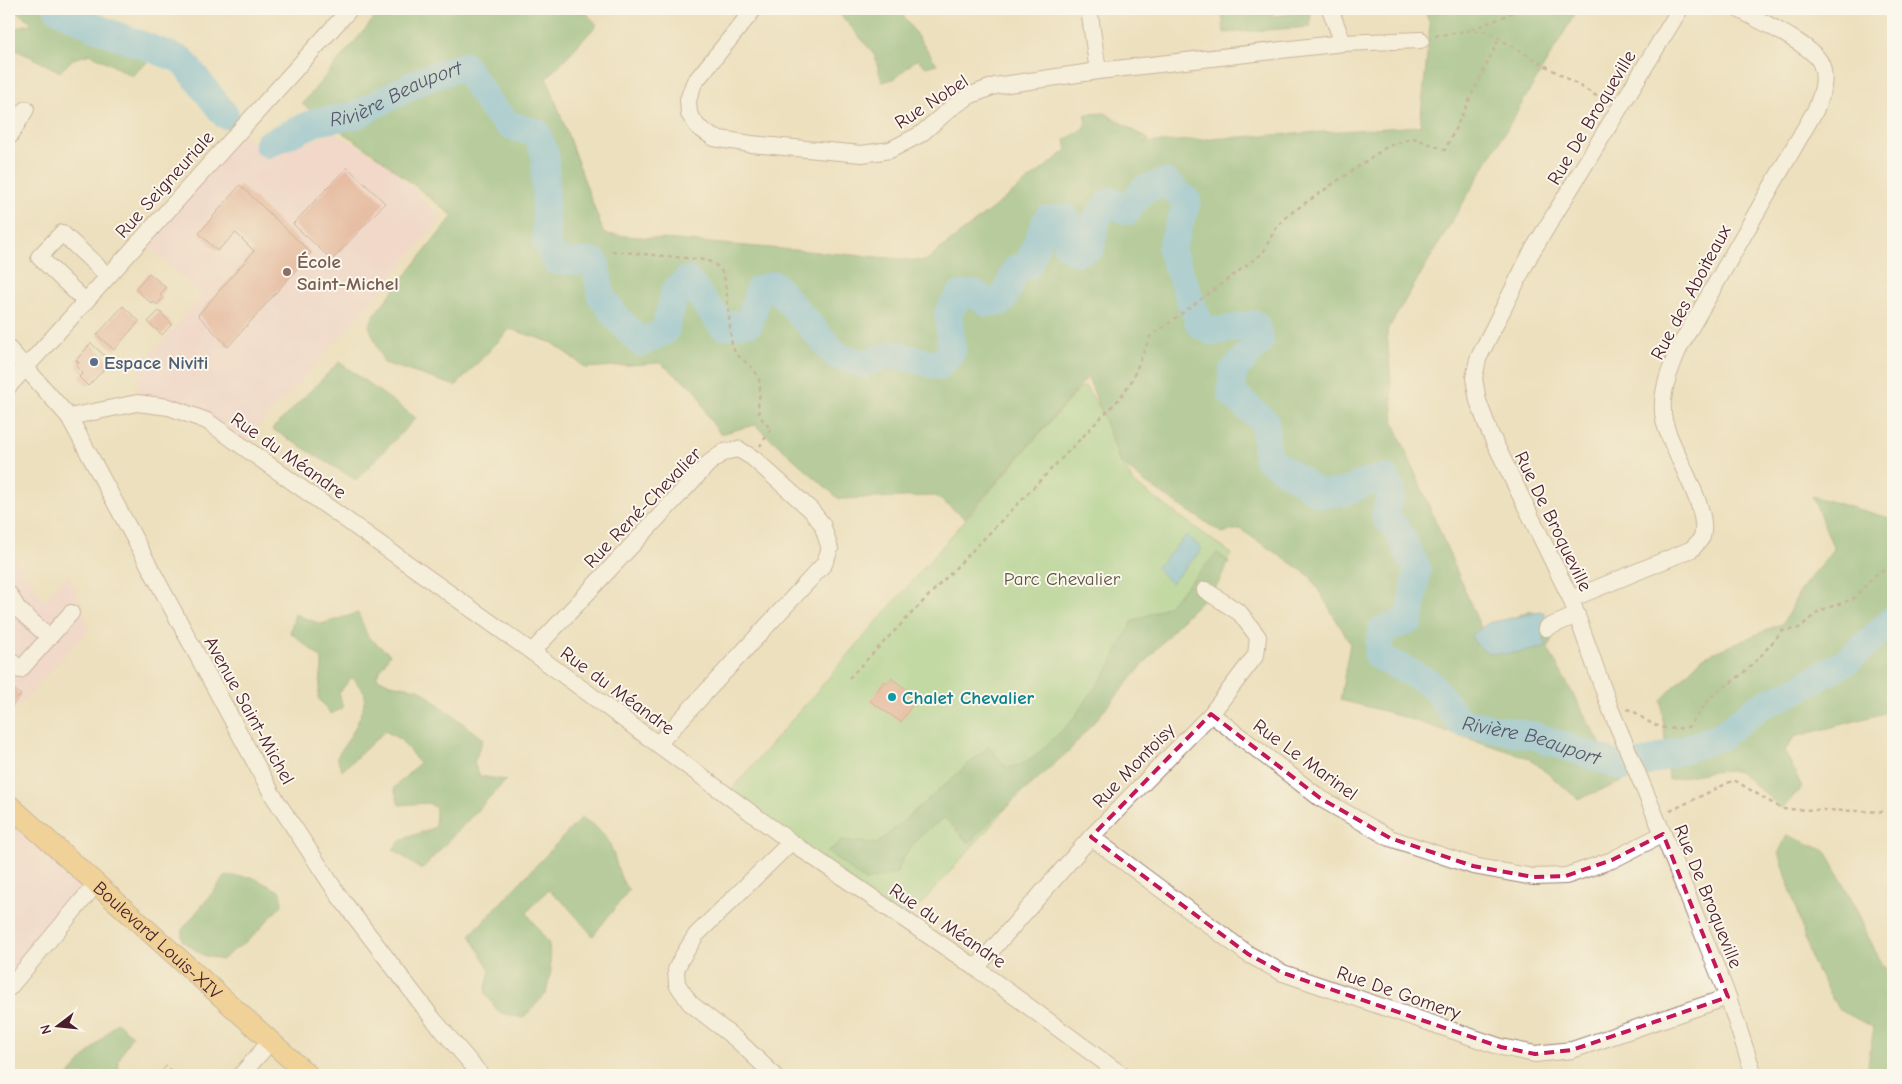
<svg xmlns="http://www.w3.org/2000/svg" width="1902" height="1084" font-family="'Comic Neue',sans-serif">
  <rect width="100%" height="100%" fill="#fbf7ec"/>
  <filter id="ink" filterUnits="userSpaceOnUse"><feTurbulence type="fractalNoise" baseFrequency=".02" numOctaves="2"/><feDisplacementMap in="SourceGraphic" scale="10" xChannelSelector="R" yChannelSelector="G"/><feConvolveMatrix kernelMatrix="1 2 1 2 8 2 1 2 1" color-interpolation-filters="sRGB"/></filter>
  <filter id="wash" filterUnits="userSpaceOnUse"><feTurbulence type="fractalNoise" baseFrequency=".0096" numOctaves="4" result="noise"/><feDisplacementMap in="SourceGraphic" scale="20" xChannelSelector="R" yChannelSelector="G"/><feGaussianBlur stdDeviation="1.12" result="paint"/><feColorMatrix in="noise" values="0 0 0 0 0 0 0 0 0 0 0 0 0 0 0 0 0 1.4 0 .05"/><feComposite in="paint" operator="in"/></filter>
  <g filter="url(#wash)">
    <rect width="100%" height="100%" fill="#ece0be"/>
    <g fill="#f6cfd7">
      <path d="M239,131L264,156L335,133L383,160L442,218L346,331L241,445L207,421L137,403L139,368L202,295L141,239Z"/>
      <path d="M9,549L43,600L69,574L89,629L9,717Z"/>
      <path d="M9,805L96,884L9,988Z"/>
    </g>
    <path fill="#91d086" stroke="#6e7858" d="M1085,386L1119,435L1117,456L1135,484L1232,554L906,921L727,795L1075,393Z"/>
    <g fill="#74b273" stroke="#5f684f">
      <path d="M12,9H81L154,41L151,59L132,76L91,54L73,59L60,72L33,58L9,47V33L19,27L33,23Z"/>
      <path d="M382,9H432L436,13L442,9H583L597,25L547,78L604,234L925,261L1067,150L1065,140L1085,128L1086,114L1105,113L1150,140L1143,143L1420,126L1430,25L1424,9H1578L1387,331L1394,423L1483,633L1530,610L1555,629L1548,649L1622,782L1578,799L1529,758L1384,711L1340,700L1350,643L1310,576L1240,529L1222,533L1147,484L1121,463L1088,377L965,518L935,496L839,499L755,425L720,434L708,417L697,391L660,363L586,368L553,343L510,329L456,386L384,363L369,326L374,315L453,216L377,156L302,104Z"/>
      <path d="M842,9H885L887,12L899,10L937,64L926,67L917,59L894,79L882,82L874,54L840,14Z"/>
      <path d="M1222,9H1264L1275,16L1311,11L1310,27L1224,33Z"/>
      <path d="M339,362L416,418L356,480L272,429Z"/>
      <path d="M1812,496L1893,519V711L1794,737L1785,751L1802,787L1782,809L1738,771L1709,772L1669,780L1661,700L1703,657L1783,623L1801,589L1834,549Z"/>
      <path d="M1217,553L1229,562L1218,584L1180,622L1070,750L988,823L969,843L945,818C924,830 904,849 897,873L865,881L827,851L835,847L841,840L877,844L989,746L1007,768L1020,765L1035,756L1070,723L1108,670L1132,622L1168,606Z"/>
      <path d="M358,613L368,637L390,654L376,677L390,684L419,689L483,739L474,763L480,776L506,780L421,870L393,849L401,840L435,827L436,808L428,803L399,805L394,788L419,763L401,740L385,731L342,771L337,757C349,738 365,716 365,693L352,677L339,693L343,708L331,714L318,698L322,667V659L290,632L295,614L321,624Z"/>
      <path d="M582,817C590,823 601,830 606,837C617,854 616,877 629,890L593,936L567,906L549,890L534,904L527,913L549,944L551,971L546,994L523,1018L498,1012L485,992L490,970L470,935Z"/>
      <path d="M1787,835L1826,851L1855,906L1873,947L1893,982V1075H1869L1868,1064L1874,1028L1838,1009L1812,962L1779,852Z"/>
      <path d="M226,876L252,877L281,892L282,905L251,938L221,960L203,955L182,941V930Z"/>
      <path d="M117,1022L132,1035L118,1061L119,1075H69Z"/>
    </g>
    <g fill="#69bbe4" stroke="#5a6d88">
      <path d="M1187,535L1202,549L1171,583L1156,568Z"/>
      <path d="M1540,612H1544L1546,618C1543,625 1547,631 1544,639L1547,647C1533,650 1499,657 1487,652C1479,648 1475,643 1471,636L1488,623Z"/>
    </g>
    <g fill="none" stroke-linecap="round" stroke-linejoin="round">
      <g stroke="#69bbe4" stroke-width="28">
        <path d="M58,9L92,26L182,60L225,115"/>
        <path id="s1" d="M268,144L316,122L356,115L424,79L464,66L492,108L509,125L537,133L545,155L546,243L556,261L595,262L601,295L617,318L641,343L665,331L675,291L687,280L723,326L750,322L759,289L774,285L837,356L862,364L894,354L939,366L952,351L948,313L960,295L975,294L988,303L1002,301L1017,268L1028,266L1047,219L1066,218L1070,225L1067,246L1077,252L1091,247L1096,219L1111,201L1127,211L1143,190L1165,182L1187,201L1171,250L1200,325L1213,332L1255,324L1260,341L1233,371L1231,393L1265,422L1267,458L1320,494L1344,492L1370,481L1385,478L1392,490L1385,516L1398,531L1417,569L1410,620L1382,630L1378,656L1430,683L1460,722L1535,736L1623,767L1648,762L1720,737L1758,707L1797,690L1850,659L1893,620"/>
      </g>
    </g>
    <g id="blocks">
      <g fill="#df9383">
        <path d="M347,167L385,203L332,260L293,224Z"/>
        <path d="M240,185L311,253L228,347L198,315L254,251L236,233L217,251L199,233Z"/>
        <path d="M149,273L166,288L160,295L163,298L157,305L154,302L152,304L135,289Z"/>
        <path d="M123,306L139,321L114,350L97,335Z"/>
        <path d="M159,311L172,324L162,335L148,322Z"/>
        <path d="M91,343L111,362L88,386L79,377L83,373L76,366L79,363L76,360Z"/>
        <path d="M891,678L908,690L905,694L915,701L901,722L870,701L884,681L888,683Z"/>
        <path d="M9,685L21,695L9,710Z"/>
        <path d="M166,1066L175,1075H158Z"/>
      </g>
    </g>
  </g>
  <g filter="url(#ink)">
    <use href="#blocks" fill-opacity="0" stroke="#9b8074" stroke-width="1"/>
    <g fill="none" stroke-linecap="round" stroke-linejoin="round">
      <g stroke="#9b8074" stroke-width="18">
        <g id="minor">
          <path d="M754,9L694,83L688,100L689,114L698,127L714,138L751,144L862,154L890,150L921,134L951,108L971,95L995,86L1098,71L1343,43L1421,40"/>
          <path d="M1089,9L1098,71"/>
          <path d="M1330,9L1343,43"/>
          <path d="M1680,9L1531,253L1478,359L1474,378L1478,401L1490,433L1571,599L1610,708L1663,834L1728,997L1754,1075"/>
          <path d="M9,137L26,109"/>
          <path d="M85,301L39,257L62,233L108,276"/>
          <path d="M9,349L69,417L272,794L339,896L433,1019L481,1075"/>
          <path d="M9,386L350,9"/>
          <path d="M69,417L137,403L169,407L207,421L532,652L791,842L976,968L1122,1075"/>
          <path d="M9,594L18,609L49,637"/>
          <path d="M1571,599L1692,549C1695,545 1700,541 1702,537C1711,508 1670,450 1664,420C1659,395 1670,369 1680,346L1816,109C1822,94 1827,79 1821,64C1815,46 1756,19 1738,9"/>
          <path d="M1546,628L1577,615"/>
          <path d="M532,652L709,463L724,452L738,449L753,458L811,510L822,524L830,549L824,564L658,744"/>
          <path d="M9,659L20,670L71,613"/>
          <path d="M1211,714L1320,798L1390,838L1473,866L1533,877L1566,876L1612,860L1663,834"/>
          <path d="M1091,837L1248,954L1283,973L1501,1047L1535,1054L1572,1050L1728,997"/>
          <path d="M976,968L1091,837L1211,714L1256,655L1258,637L1240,613L1205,590"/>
          <path d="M9,988L96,884"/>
          <path d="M241,1075L270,1042"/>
          <path d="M774,1075L737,1040L690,1003L677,984L676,970L681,959L696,935L791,842"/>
        </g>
      </g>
      <g stroke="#9b8074" stroke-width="22">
        <g id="major">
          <path id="s2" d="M9,805L308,1075"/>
        </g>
      </g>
      <g stroke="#9b8074" stroke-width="2.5" stroke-dasharray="4 4" stroke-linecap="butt">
        <path d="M1472,29L1501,18L1518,9"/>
        <path d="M1435,36L1471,30L1488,32L1607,102"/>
        <path d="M612,251L706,260C713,263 720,267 723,274C725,278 725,285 726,289C729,307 729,326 732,344C735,360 755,363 759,380C764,402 748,408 771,429L760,446"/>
        <path d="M849,678L1119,399L1131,382L1150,337L1263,253L1275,229L1288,215L1388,146L1414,138L1445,150L1499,39"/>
        <path d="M1627,709C1634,710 1638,715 1644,719C1660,729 1670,730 1688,727L1713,695L1741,675L1759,658L1782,631L1799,628L1819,611L1853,599L1874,576L1893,564"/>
        <path d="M1670,811L1734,780L1782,809L1893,812"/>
      </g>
      <use href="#minor" stroke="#fff" stroke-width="16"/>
      <use href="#major" stroke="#f3c26a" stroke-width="20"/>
    </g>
  </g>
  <path d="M0 0H1902V1084H0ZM1211,714L1320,798L1390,838L1473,866L1533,877L1566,876L1612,860L1663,834L1728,997L1572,1050L1535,1054L1501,1047L1283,973L1248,954L1091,837Z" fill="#ece0be" fill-opacity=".55" fill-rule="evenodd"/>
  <path fill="none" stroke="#c2185b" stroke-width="4" stroke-dasharray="10 6" stroke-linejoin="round" d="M1211,714L1320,798L1390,838L1473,866L1533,877L1566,876L1612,860L1663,834L1728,997L1572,1050L1535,1054L1501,1047L1283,973L1248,954L1091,837Z"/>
  <circle fill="#8d6e63" stroke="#fbf7ec" stroke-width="2" cx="287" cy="272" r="5"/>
  <circle fill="#5c6f8a" stroke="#fbf7ec" stroke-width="2" cx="94" cy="362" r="5"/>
  <circle fill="#0f9aa8" stroke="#fbf7ec" stroke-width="2" cx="892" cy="697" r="5"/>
  <g text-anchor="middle" stroke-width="4" stroke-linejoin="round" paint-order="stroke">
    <g font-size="19" fill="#4a1f2b" stroke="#fbf7ec">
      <text transform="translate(931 101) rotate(-33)" y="7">Rue Nobel</text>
      <text transform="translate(1591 117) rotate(-59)" y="7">Rue De Broqueville</text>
      <text transform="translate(164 184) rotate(-48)" y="7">Rue Seigneuriale</text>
      <text transform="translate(1690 292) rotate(-62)" y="7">Rue des Aboiteaux</text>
      <text transform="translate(289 455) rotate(35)" y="7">Rue du Méandre</text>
      <text transform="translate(642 507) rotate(-46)" y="7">Rue René-Chevalier</text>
      <text transform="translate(1554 521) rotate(64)" y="7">Rue De Broqueville</text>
      <text transform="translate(618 690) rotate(36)" y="7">Rue du Méandre</text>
      <text transform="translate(250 710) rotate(61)" y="7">Avenue Saint-Michel</text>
      <text transform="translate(1306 759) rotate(36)" y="7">Rue Le Marinel</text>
      <text transform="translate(1133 765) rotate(-46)" y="7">Rue Montoisy</text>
      <text transform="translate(1709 896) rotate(68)" y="7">Rue De Broqueville</text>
      <text transform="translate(948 925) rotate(34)" y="7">Rue du Méandre</text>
      <text dy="7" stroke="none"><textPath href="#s2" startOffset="201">Boulevard Louis-XIV</textPath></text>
      <text transform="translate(1399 992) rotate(19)" y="7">Rue De Gomery</text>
    </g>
    <g font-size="19" font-weight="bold" fill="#785e54" stroke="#fbf7ec" text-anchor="start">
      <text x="297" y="268">École<tspan x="297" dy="22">Saint-Michel</tspan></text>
    </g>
    <g font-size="19" font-weight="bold" fill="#4e5e75" stroke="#fbf7ec" text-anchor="start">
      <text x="104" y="369">Espace Niviti</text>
    </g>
    <g font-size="19" fill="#5f5446" stroke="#fbf7ec">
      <text x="1062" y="585">Parc Chevalier</text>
    </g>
    <g font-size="19" font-weight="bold" fill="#0d838f" stroke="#fbf7ec" text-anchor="start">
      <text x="902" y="704">Chalet Chevalier</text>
    </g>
    <g font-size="20" font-style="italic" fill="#55566c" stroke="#fbf7ec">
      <text dy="7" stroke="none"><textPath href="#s1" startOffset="138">Rivière Beauport</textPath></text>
      <text dy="7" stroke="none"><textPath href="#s1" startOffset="2326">Rivière Beauport</textPath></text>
    </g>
  </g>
  <rect width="1902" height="1084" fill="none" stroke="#fbf7ec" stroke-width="30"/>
  <g transform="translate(58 1026) rotate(254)" stroke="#fbf7ec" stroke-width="4" paint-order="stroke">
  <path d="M0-4L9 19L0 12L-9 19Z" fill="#4a1f2b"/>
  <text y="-8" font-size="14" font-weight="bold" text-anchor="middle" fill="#4a1f2b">N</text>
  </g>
</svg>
